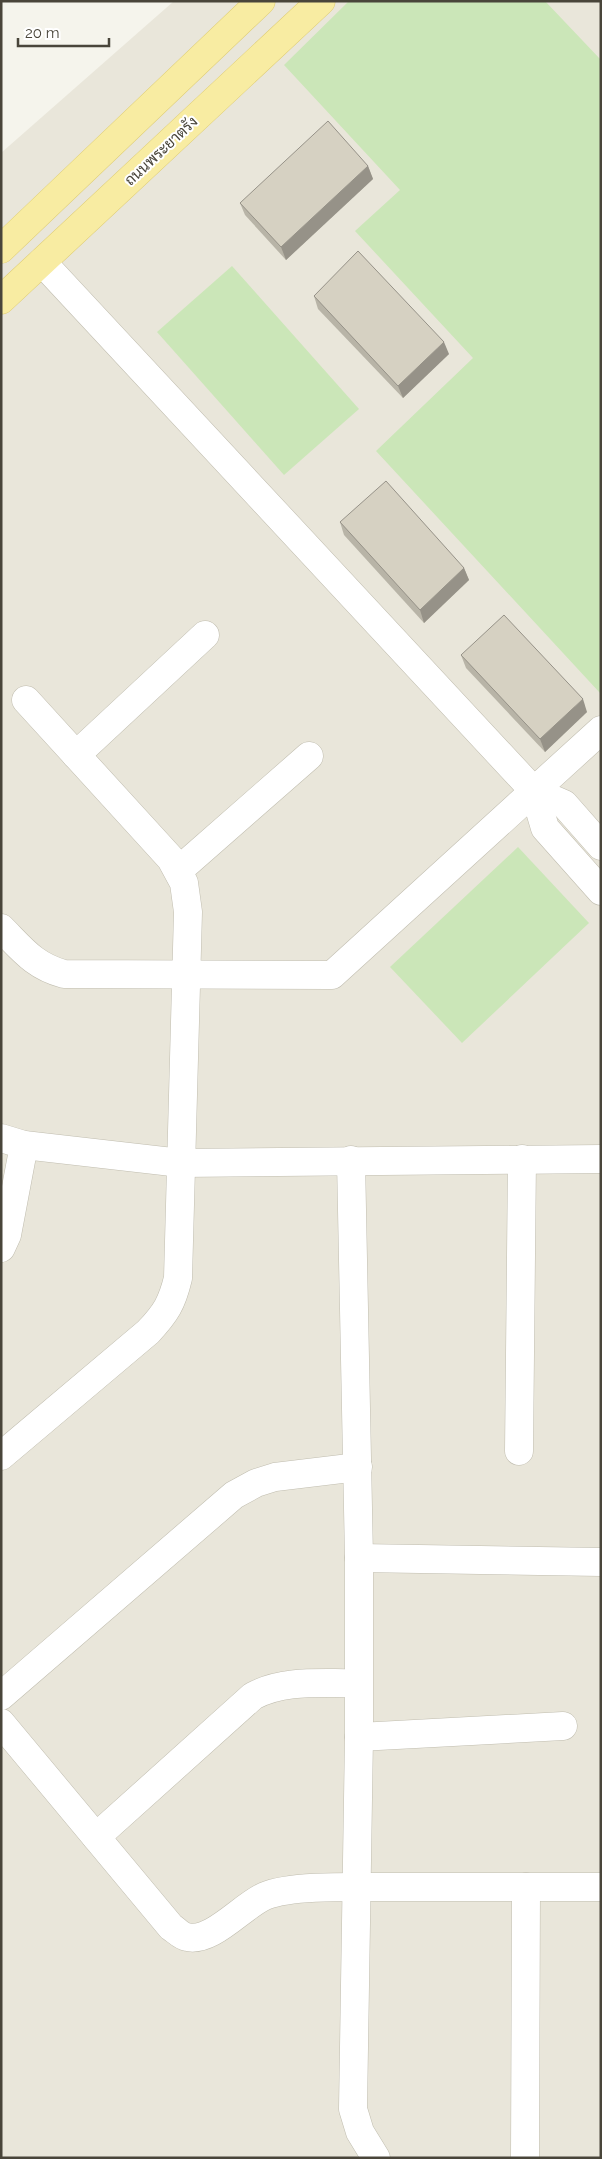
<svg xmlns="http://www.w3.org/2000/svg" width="602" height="2159" font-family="Raleway,Sarabun,sans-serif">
  <rect width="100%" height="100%" fill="#f5f4ec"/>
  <path fill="#e9e6da" d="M174,1H601V2158H1V153Z"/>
  <g fill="#cbe6b8">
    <path d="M349,1H545L601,60L600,693L376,451L473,358L355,231L400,190L284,65Z"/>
    <path d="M232,266L359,409L284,475L157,332Z"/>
    <path d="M518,847L589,923L462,1043L390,967Z"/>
  </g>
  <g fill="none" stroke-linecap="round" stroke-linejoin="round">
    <g stroke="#c0bdaf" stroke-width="29">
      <g id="minor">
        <path d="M42,262L534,791L564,804L601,846"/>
        <path d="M76,755L205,635"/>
        <path d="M534,791L545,828L601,891"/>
        <path d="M179,870L309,756"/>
        <path d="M1,928C22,949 34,966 64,974L332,975L601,730"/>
        <path d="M1,1138L24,1145L181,1163L601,1159"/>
        <path d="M351,1160L359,1558V1737L353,2109L360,2132L376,2158"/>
        <path d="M1,1248L7,1235L24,1145"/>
        <path d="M519,1451L522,1159"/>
        <path d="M1,1456L148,1332C166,1313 172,1303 178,1278L188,912L184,883L171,859L26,700"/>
        <path d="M359,1558L601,1562"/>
        <path d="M1,1696L234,1495L256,1483L275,1477L358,1467"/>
        <path d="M1,1723L171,1927C176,1930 181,1936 187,1937C212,1943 242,1906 265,1896C291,1885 355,1887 385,1887C457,1887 529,1887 601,1887"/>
        <path d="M359,1737L563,1726"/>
        <path d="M96,1837L253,1696C285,1679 322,1684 358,1683"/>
        <path d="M525,2158L526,1887"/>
      </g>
    </g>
    <g stroke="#decc71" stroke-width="29">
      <g id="major">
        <path d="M1,249L261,1"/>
        <path d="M1,300L321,1"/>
      </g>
    </g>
    <use href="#minor" stroke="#fff" stroke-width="28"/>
    <use href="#major" stroke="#f8eca2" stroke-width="28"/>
  </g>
  <g fill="#b8b4a7">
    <path d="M368,166L373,179L286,260L245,215L240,203Z"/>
    <path d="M314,296L449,354L403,398L318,309Z"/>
    <path d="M340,522L464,568L469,580L424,623L344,535Z"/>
    <path d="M461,655L587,712L545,752L466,668Z"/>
  </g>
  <g fill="#969288">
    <path d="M368,166L373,179L286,260L281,247Z"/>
    <path d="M444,342L449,354L403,398L398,386Z"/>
    <path d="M464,568L469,580L424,623L420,610Z"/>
    <path d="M583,699L587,712L545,752L540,739Z"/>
  </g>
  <g fill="#d6d1c2" stroke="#969288">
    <path d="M328,121L368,166L281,247L240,203Z"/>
    <path d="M358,251L444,342L398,386L314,296Z"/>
    <path d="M386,481L464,568L420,610L340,522Z"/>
    <path d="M504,615L583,699L540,739L461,655Z"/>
  </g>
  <g text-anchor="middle" stroke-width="4" stroke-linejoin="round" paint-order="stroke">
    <g font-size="15" fill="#49453a" stroke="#fff">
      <text transform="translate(161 151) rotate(-43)" y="5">ถนนพระยาตรัง</text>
    </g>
  </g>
  <rect width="602" height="2159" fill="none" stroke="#49453a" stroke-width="5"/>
  <path d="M18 38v8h91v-8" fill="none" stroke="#49453a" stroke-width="2.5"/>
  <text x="25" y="38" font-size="15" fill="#49453a" stroke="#ffffff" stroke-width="4" paint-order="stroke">20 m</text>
</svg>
